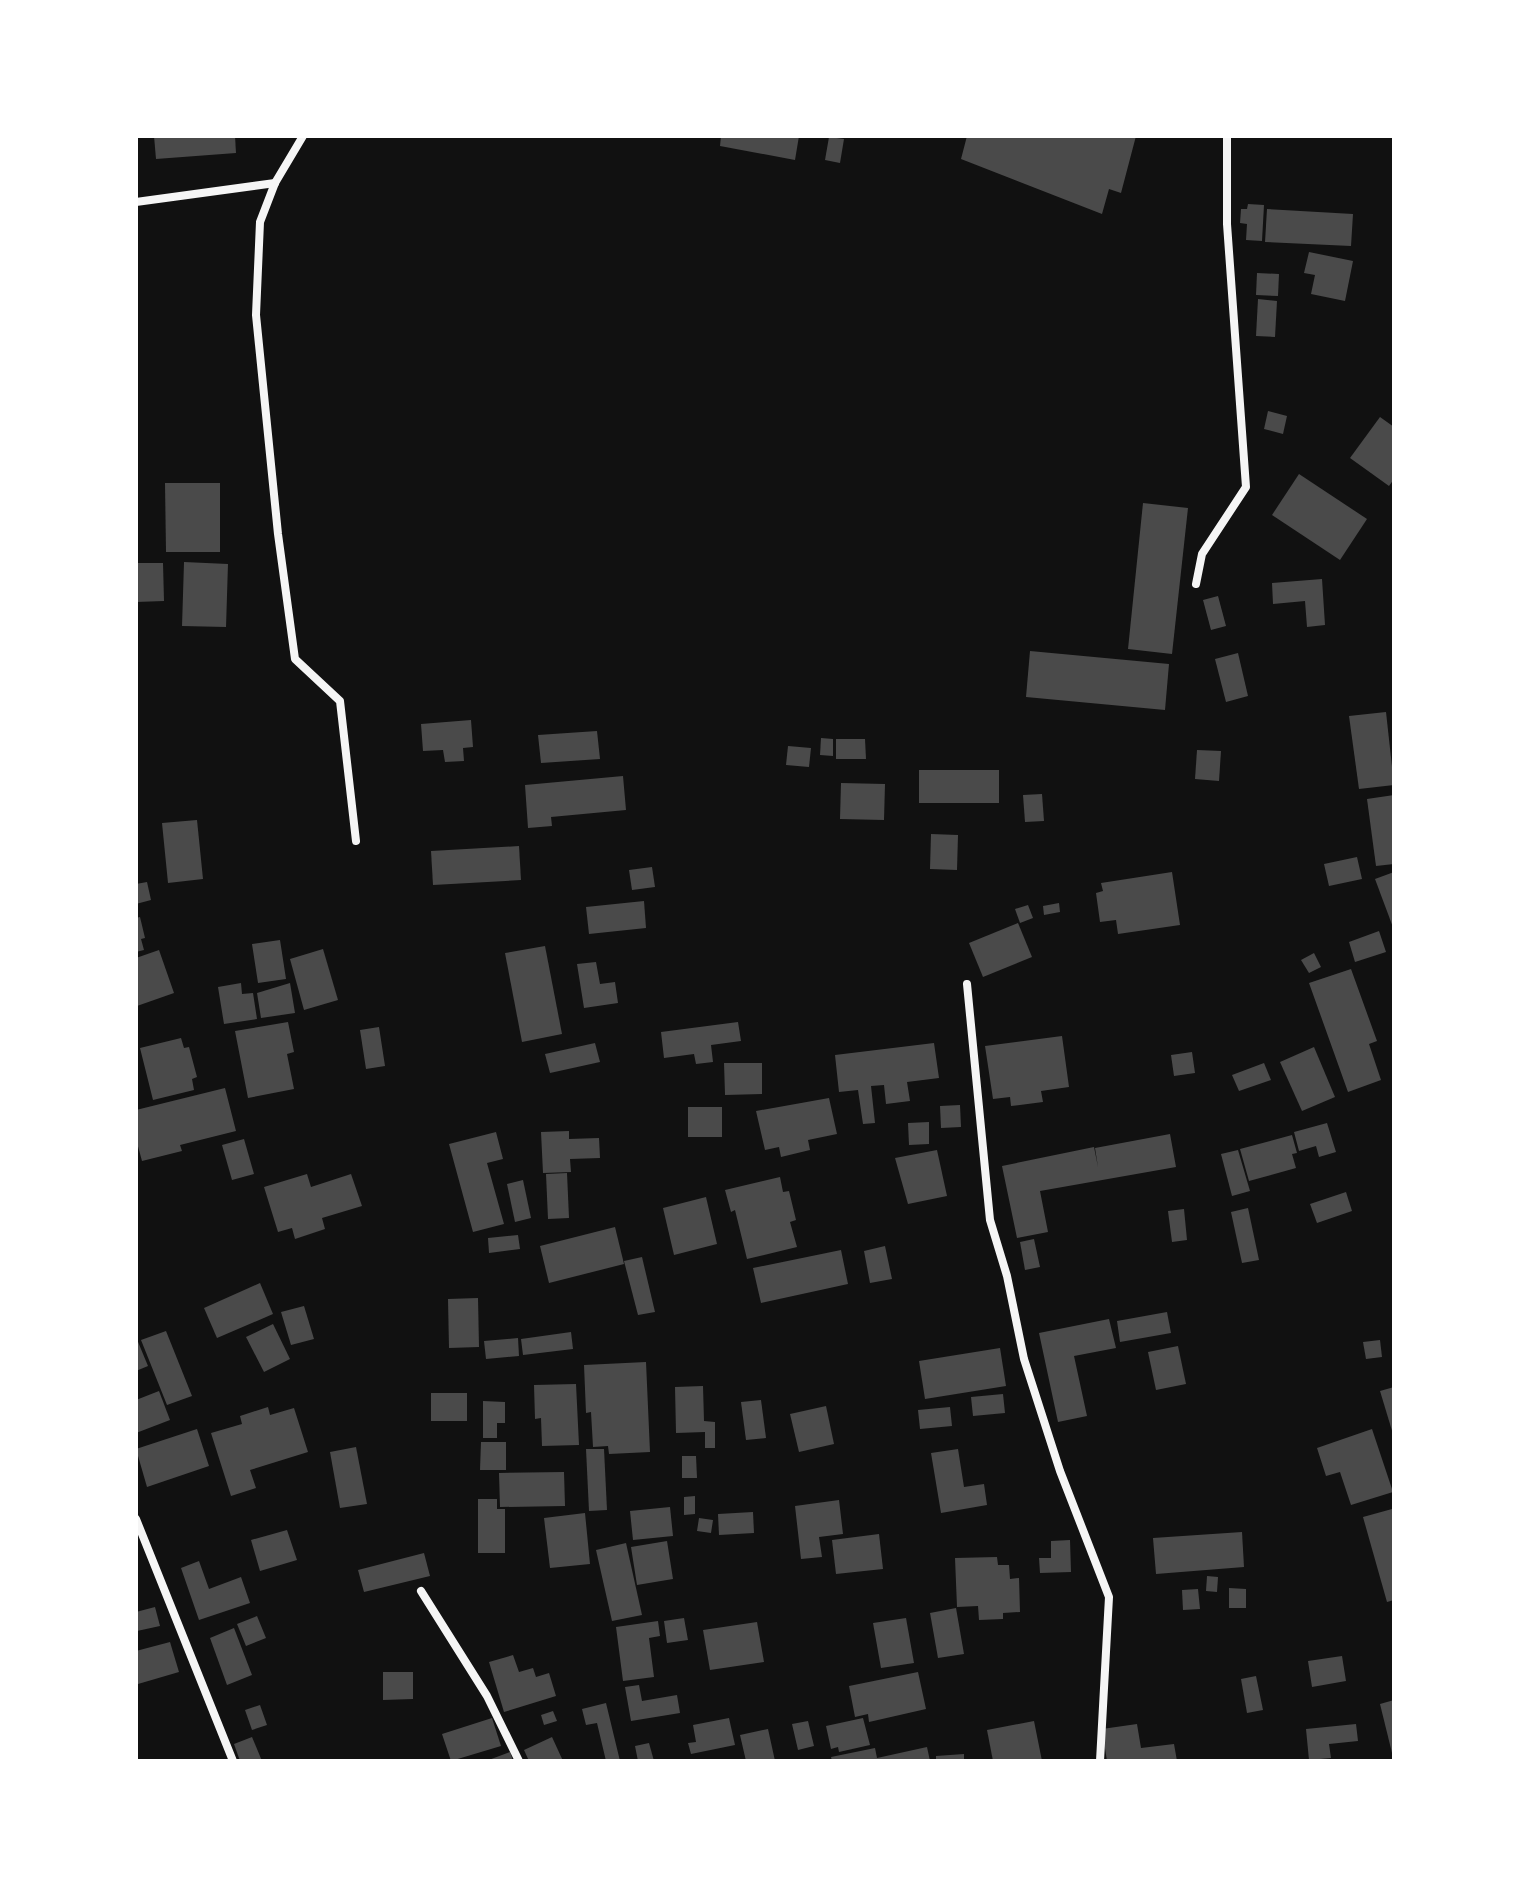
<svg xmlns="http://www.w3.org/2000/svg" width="1530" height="1897" font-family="'PT Serif',serif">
  <rect width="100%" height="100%" fill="#111"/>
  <g fill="#4a4a4a">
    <path d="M154,136H235L236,153L156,159Z"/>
    <path d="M721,136H799L795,160L720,146Z"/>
    <path d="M967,136H1136L1121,193L1109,189L1102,214L961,159Z"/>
    <path d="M829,137L844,139L840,163L825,160Z"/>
    <path d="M1248,204L1264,205L1262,241L1246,240L1247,224L1240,223L1241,209H1247Z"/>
    <path d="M1267,209L1353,214L1351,246L1265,242Z"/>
    <path d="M1309,252L1353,261L1345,301L1311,294L1315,275L1304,273Z"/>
    <path d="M1257,273L1279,274L1278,296L1256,295Z"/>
    <path d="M1258,299L1277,301L1275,337L1256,336Z"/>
    <path d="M1268,411L1287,416L1283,434L1264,429Z"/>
    <path d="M1380,417L1394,427V479L1389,486L1350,458Z"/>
    <path d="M1299,474L1367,519L1340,560L1272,515Z"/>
    <path d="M165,483H220V552H166Z"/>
    <path d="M1143,503L1188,508L1172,654L1128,649Z"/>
    <path d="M184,562L228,564L226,627L182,626Z"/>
    <path d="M136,563H163L164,601L136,602Z"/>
    <path d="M1322,579L1325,625L1307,627L1305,601L1273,604L1272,583Z"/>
    <path d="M1218,596L1226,626L1211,630L1203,600Z"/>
    <path d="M1030,651L1169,664L1165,710L1026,697Z"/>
    <path d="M1238,653L1248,696L1226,702L1215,659Z"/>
    <path d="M1386,712L1394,785L1359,789L1349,716Z"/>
    <path d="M471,720L473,747L463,748L464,761L445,762L443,750L423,751L421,724Z"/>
    <path d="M597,731L600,759L541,763L538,735Z"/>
    <path d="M821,738L833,739V756L820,755Z"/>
    <path d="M836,739H865L866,759H836Z"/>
    <path d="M788,746L811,748L809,767L786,765Z"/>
    <path d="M1197,750L1221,751L1219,781L1195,779Z"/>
    <rect x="919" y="770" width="80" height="33"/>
    <path d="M623,776L626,810L551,817L552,826L528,828L525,785Z"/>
    <path d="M841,783L885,784L884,820L840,819Z"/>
    <path d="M1042,794L1044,821L1025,822L1023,795Z"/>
    <path d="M1394,795V864L1376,866L1367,799Z"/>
    <path d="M197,820L203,879L168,883L162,823Z"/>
    <path d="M931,834L958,835L957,870L930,869Z"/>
    <path d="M519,846L521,880L433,885L431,851Z"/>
    <path d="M1357,857L1362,879L1329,886L1324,864Z"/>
    <path d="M652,867L655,887L632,890L629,870Z"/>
    <path d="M1172,872L1180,925L1118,934L1116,920L1100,922L1096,893L1103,891L1101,883Z"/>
    <path d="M1394,872V930L1375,879Z"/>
    <path d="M147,882L151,900L136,904V884Z"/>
    <path d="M644,901L646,928L589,934L586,907Z"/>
    <path d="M1059,903L1060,912L1044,915L1043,906Z"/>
    <path d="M1028,905L1033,918L1020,923L1015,909Z"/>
    <path d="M140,917L145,938L141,939L144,950L136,952V918Z"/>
    <path d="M1018,923L1032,957L983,977L969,943Z"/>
    <path d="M1379,931L1386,952L1355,962L1349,942Z"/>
    <path d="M280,940L286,979L258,983L252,944Z"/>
    <path d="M545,946L562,1034L522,1042L505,953Z"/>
    <path d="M323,949L338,1000L304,1010L290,959Z"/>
    <path d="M159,950L174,993L137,1006L136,958Z"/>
    <path d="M1314,953L1321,967L1309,973L1301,960Z"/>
    <path d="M596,962L600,984L615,982L618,1003L584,1008L577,964Z"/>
    <path d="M1351,969L1377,1041L1369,1044L1381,1080L1348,1092L1309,983Z"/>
    <path d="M241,983L242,994L253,993L257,1019L224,1024L218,987Z"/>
    <path d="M290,983L295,1013L261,1018L257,993Z"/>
    <path d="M288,1022L294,1052L287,1054L294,1089L248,1098L235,1031Z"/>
    <path d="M738,1022L741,1041L711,1045L713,1062L696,1064L694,1054L664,1058L661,1032Z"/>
    <path d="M379,1027L385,1066L366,1069L360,1030Z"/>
    <path d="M1062,1036L1069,1087L1041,1091L1043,1102L1011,1106L1010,1097L993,1099L985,1046Z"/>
    <path d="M181,1038L184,1048L189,1047L197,1077L192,1079L194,1090L153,1100L140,1048Z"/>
    <path d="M595,1043L600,1062L550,1073L545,1054Z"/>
    <path d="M934,1043L939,1078L907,1082L910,1101L886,1104L884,1085L871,1086L875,1123L863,1124L858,1090L839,1092L835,1055Z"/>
    <path d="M1314,1047L1335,1097L1302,1111L1280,1062Z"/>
    <path d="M1192,1052L1195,1073L1174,1076L1171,1055Z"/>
    <path d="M724,1063H762V1094L725,1095Z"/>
    <path d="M1264,1063L1271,1080L1239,1091L1232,1075Z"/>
    <path d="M225,1088L236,1131L180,1145L182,1151L142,1161L136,1139V1110Z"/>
    <path d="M829,1098L837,1134L808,1140L810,1150L781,1157L779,1147L765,1150L756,1111Z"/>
    <path d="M960,1105L961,1127L941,1128L940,1106Z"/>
    <rect x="688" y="1107" width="34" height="30"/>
    <path d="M929,1122V1144L909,1145L908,1123Z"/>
    <path d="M1327,1123L1336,1152L1319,1157L1316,1146L1299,1151L1294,1132Z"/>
    <path d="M569,1131V1139L599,1138L600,1158L570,1159L571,1172L543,1173L541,1132Z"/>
    <path d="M496,1132L503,1159L487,1163L504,1224L473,1232L449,1144Z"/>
    <path d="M1170,1134L1176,1167L1040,1191L1048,1232L1017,1238L1002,1166L1094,1147L1098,1167L1095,1148Z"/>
    <path d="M1292,1135L1297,1153L1292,1154L1296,1168L1249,1181L1240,1149Z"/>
    <path d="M244,1139L254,1174L232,1180L222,1145Z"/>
    <path d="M937,1150L947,1196L908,1204L895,1158Z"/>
    <path d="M1238,1150L1250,1191L1232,1196L1221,1154Z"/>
    <path d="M567,1173L569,1218L548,1219L546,1174Z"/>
    <path d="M307,1174L311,1187L351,1174L362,1206L322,1218L325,1229L295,1239L292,1228L278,1232L264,1187Z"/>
    <path d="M780,1177L783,1192L789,1191L796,1220L790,1222L797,1247L747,1259L735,1210L731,1212L725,1190Z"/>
    <path d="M523,1180L531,1218L515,1222L507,1184Z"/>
    <path d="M1346,1192L1352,1211L1317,1223L1310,1204Z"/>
    <path d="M706,1197L717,1244L674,1255L663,1208Z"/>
    <path d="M1248,1208L1259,1260L1242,1263L1231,1212Z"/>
    <path d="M1184,1209L1187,1240L1172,1242L1168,1211Z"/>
    <path d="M615,1227L624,1264L549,1283L540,1246Z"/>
    <path d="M518,1235L520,1249L489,1253L488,1238Z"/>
    <path d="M1034,1239L1040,1267L1025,1270L1020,1242Z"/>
    <path d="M885,1246L892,1279L870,1283L864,1251Z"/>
    <path d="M841,1250L848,1284L761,1303L753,1268Z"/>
    <path d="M642,1257L655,1312L638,1315L624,1261Z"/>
    <path d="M260,1283L273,1314L217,1338L204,1308Z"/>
    <path d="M478,1298L479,1347L449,1348L448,1299Z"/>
    <path d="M304,1306L314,1339L291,1345L281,1312Z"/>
    <path d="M1167,1312L1171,1333L1120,1342L1117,1321Z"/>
    <path d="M1109,1319L1116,1348L1074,1356L1087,1416L1058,1422L1039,1333Z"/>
    <path d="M273,1324L290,1359L264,1372L246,1337Z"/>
    <path d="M166,1331L192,1396L167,1405L141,1340Z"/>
    <path d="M571,1332L573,1349L523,1355L521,1339Z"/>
    <path d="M136,1337L148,1366L136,1371Z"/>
    <path d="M518,1338L519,1356L486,1359L484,1341Z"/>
    <path d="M1380,1340L1382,1357L1366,1359L1363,1342Z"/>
    <path d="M1178,1346L1186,1384L1156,1390L1148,1352Z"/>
    <path d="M1000,1348L1006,1386L925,1399L919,1361Z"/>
    <path d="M646,1362L650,1452L609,1454L608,1446L593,1447L591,1412L586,1413L584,1365Z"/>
    <path d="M576,1384L579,1445L542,1446L541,1418L535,1419L534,1385Z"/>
    <path d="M703,1386L704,1421L715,1422V1448H705V1432L676,1433L675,1387Z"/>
    <path d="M1394,1387V1434H1393L1380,1391Z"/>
    <path d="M159,1391L170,1420L136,1433V1400Z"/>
    <rect x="431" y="1393" width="36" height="28"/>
    <path d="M1003,1394L1005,1413L973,1416L971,1397Z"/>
    <path d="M761,1400L766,1438L746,1440L741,1402Z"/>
    <path d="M483,1401L505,1402V1423H497V1438H483Z"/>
    <path d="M826,1406L834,1444L799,1452L790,1414Z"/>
    <path d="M268,1407L270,1415L294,1408L308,1452L250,1470L256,1488L231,1496L211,1433L242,1424L240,1416Z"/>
    <path d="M950,1407L952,1426L920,1429L918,1410Z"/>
    <path d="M197,1429L209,1466L147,1487L136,1449Z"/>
    <path d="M1372,1429L1393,1492L1351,1505L1340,1472L1326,1476L1317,1448Z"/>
    <path d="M481,1442H506V1470H480Z"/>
    <path d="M356,1447L367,1504L340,1508L330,1452Z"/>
    <path d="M586,1449H604L607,1510L589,1511Z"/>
    <path d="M958,1449L964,1487L984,1484L987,1505L941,1513L931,1453Z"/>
    <path d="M682,1456H696L697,1478H682Z"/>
    <path d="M564,1472L565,1506L500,1507L499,1473Z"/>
    <path d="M695,1496V1514L684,1515V1497Z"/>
    <path d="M478,1499H497V1509H505V1553H478Z"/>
    <path d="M839,1500L843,1534L819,1537L822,1557L801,1559L795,1506Z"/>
    <path d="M670,1507L673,1536L633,1540L630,1511Z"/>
    <path d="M1392,1509L1394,1600L1387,1602L1363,1517Z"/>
    <path d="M753,1512L754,1533L719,1535L718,1514Z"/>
    <path d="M585,1513L590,1564L550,1568L544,1518Z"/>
    <path d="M699,1518L713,1520L711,1533L697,1531Z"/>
    <path d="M287,1530L297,1560L260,1571L251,1540Z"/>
    <path d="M1242,1532L1244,1567L1156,1574L1153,1538Z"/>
    <path d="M879,1534L883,1569L836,1574L832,1540Z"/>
    <path d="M1070,1540L1071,1572L1040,1573L1039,1558H1051V1541Z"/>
    <path d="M667,1541L673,1579L637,1585L631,1547Z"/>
    <path d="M626,1543L642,1615L612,1621L596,1550Z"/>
    <path d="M424,1553L430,1576L364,1592L358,1570Z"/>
    <path d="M997,1557L998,1565H1009L1010,1579L1019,1578L1020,1612L1003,1613V1619L979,1620L978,1606L957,1607L955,1558Z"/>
    <path d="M199,1561L209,1589L241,1577L250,1603L199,1620L181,1568Z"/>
    <path d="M1207,1576L1218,1577L1217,1592L1206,1591Z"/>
    <path d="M1229,1588L1246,1589V1608H1229Z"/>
    <path d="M1198,1589L1200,1609L1183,1610L1182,1590Z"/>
    <path d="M155,1607L160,1626L137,1631L136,1612Z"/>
    <path d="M956,1608L964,1654L938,1658L930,1613Z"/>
    <path d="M257,1616L266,1638L246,1646L237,1624Z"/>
    <path d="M684,1618L688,1640L667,1643L664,1621Z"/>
    <path d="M906,1618L914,1663L881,1668L873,1623Z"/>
    <path d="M658,1621L660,1636L649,1638L654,1677L623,1681L616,1627Z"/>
    <path d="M757,1622L764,1662L710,1670L703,1630Z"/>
    <path d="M234,1628L252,1675L227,1685L210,1638Z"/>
    <path d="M170,1642L179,1672L138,1684L136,1651Z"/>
    <path d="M513,1655L519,1672L533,1668L536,1677L549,1673L556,1696L504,1712L489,1662Z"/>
    <path d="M1342,1656L1346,1681L1312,1687L1308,1661Z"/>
    <path d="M383,1672H413V1699L383,1700Z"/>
    <path d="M918,1672L926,1709L869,1722L868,1714L855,1717L849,1686Z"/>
    <path d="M1256,1676L1263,1710L1247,1713L1241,1679Z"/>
    <path d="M639,1685L642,1701L677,1695L680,1713L631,1721L625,1687Z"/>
    <path d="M1394,1700V1757H1393L1380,1704Z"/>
    <path d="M606,1703L620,1761H606L597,1723L586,1725L582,1709Z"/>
    <path d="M260,1705L267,1725L252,1730L245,1710Z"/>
    <path d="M553,1711L557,1721L544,1725L541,1715Z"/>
    <path d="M492,1718L501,1746L451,1761L442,1734Z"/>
    <path d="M729,1718L735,1745L691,1754L688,1743L696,1742L693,1725Z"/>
    <path d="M863,1718L870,1745L839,1752L838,1747L831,1749L826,1726Z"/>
    <path d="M808,1721L814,1746L798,1750L792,1724Z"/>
    <path d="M1034,1721L1042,1761H993L987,1730Z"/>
    <path d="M1137,1724L1141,1748L1174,1744L1177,1761H1107L1102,1729Z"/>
    <path d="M1356,1724L1358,1741L1329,1744L1331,1758L1309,1760L1306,1729Z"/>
    <path d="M768,1729L775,1761H746L740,1735Z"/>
    <path d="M252,1737L262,1761H240L234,1744Z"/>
    <path d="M552,1737L563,1761H529L524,1750Z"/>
    <path d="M649,1743L654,1761H638L635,1746Z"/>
    <path d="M927,1747L930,1761H832L831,1757L875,1748L877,1758Z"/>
    <path d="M510,1752L513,1761H486Z"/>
    <path d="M964,1754V1761H936V1756Z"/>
  </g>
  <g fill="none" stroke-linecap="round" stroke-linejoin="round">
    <g stroke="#f5f5f5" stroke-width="8">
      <path d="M303,136L275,183L260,222L256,315L278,534L295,659L340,701L356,841"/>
      <path d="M136,202L275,183"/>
      <path d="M1196,584L1202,554L1246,487L1227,224V136"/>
      <path d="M967,984L990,1220L1007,1276L1024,1359L1060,1471L1109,1597L1100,1761"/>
      <path d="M136,1519L233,1761"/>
      <path d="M421,1591L487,1696L519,1761"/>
    </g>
  </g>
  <rect width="1530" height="1897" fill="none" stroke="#ffffff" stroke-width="276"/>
</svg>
